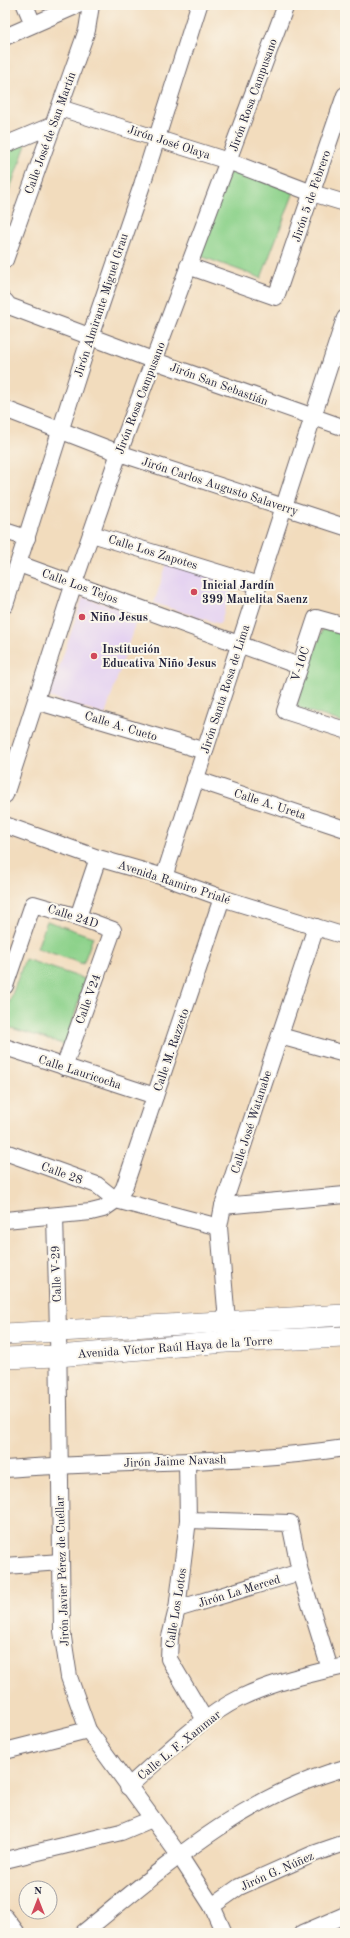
<svg xmlns="http://www.w3.org/2000/svg" width="350" height="1938" font-family="'Old Standard TT',serif">
  <rect width="100%" height="100%" fill="#fbf7ec"/>
  <filter id="ink" filterUnits="userSpaceOnUse"><feTurbulence type="fractalNoise" baseFrequency=".025" numOctaves="2"/><feDisplacementMap in="SourceGraphic" scale="8" xChannelSelector="R" yChannelSelector="G"/><feConvolveMatrix kernelMatrix="1 2 1 2 8 2 1 2 1" color-interpolation-filters="sRGB"/></filter>
  <filter id="wash" filterUnits="userSpaceOnUse"><feTurbulence type="fractalNoise" baseFrequency=".012" numOctaves="4" result="noise"/><feDisplacementMap in="SourceGraphic" scale="16" xChannelSelector="R" yChannelSelector="G"/><feGaussianBlur stdDeviation="0.9" result="paint"/><feColorMatrix in="noise" values="0 0 0 0 0 0 0 0 0 0 0 0 0 0 0 0 0 1.4 0 .05"/><feComposite in="paint" operator="in"/></filter>
  <g filter="url(#wash)">
    <rect width="100%" height="100%" fill="#f2dcbd"/>
    <g fill="#e5d3f1">
      <path d="M168,560L234,581L220,624L154,603Z"/>
      <path d="M83,597L138,615L105,715L49,697Z"/>
    </g>
    <g fill="#8dd28b" stroke="#587a63">
      <path d="M22,140L26,145L5,202V148Z"/>
      <path d="M236,171L294,192L261,278L195,254L230,172Z"/>
      <path d="M323,628L345,635V723L296,707Z"/>
      <path d="M47,921L93,937L83,964L37,948Z"/>
      <path d="M25,959L85,979L66,1045L5,1026V1014Z"/>
    </g>
  </g>
  <g filter="url(#ink)">
    <g fill="none" stroke-linecap="round" stroke-linejoin="round">
      <g stroke="#6b6368" stroke-width="18">
        <g id="minor">
          <path d="M25,5L33,24"/>
          <path d="M5,37L78,5"/>
          <path d="M60,108L228,161L312,193L345,203"/>
          <path d="M5,145L53,125"/>
          <path d="M5,260L87,30L91,5"/>
          <path d="M188,266L276,297L345,95"/>
          <path d="M5,301L9,306L155,361L345,428"/>
          <path d="M5,409L119,453L345,527"/>
          <path d="M5,531L27,538"/>
          <path d="M92,534L259,585"/>
          <path d="M19,564L299,666"/>
          <path d="M5,605L90,337L142,185L199,5"/>
          <path d="M345,626L316,618L285,711L345,730"/>
          <path d="M36,701L205,751"/>
          <path d="M195,779L345,829"/>
          <path d="M5,795L74,583L119,453L286,5"/>
          <path d="M5,825L98,858L164,877L222,898L345,936"/>
          <path d="M164,877L345,318"/>
          <path d="M78,917L98,858"/>
          <path d="M5,986L33,904L78,917L113,930L64,1067"/>
          <path d="M280,1036L345,1054"/>
          <path d="M5,1047L155,1096"/>
          <path d="M5,1152L97,1185L116,1200L124,1188L222,898"/>
          <path d="M223,1206L345,1195"/>
          <path d="M55,1216L58,1331L62,1631L69,1677L88,1730L179,1855L212,1906L224,1933"/>
          <path d="M5,1220L91,1212L103,1209L116,1200L219,1227"/>
          <path d="M227,1321L219,1227L223,1206L316,927"/>
          <path d="M187,1462L188,1520L177,1609L170,1637L169,1659L205,1720"/>
          <path d="M5,1469C118,1460 232,1465 345,1448"/>
          <path d="M188,1520L290,1523L300,1572L330,1669"/>
          <path d="M5,1566L61,1562"/>
          <path d="M177,1609L300,1572"/>
          <path d="M5,1751L88,1730"/>
          <path d="M128,1787C161,1758 201,1717 240,1698C273,1682 309,1674 345,1666"/>
          <path d="M5,1860L121,1832L152,1819"/>
          <path d="M212,1906L239,1887L313,1854L345,1843"/>
          <path d="M5,1917L17,1933"/>
          <path d="M83,1933C163,1868 243,1796 345,1768"/>
          <path d="M303,1933L345,1915"/>
        </g>
      </g>
      <g stroke="#6b6368" stroke-width="22">
        <g id="major">
          <path d="M5,1334L345,1315"/>
          <path d="M5,1358L58,1356L226,1342L345,1337"/>
        </g>
      </g>
      <use href="#minor" stroke="#fff" stroke-width="16"/>
      <use href="#major" stroke="#fff" stroke-width="21"/>
    </g>
  </g>
  <g fill="#d1495b" stroke="#fbf7ec" stroke-width="1.5">
    <circle cx="194" cy="592" r="4"/>
    <circle cx="82" cy="617" r="4"/>
    <circle cx="94" cy="656" r="4"/>
  </g>
  <g text-anchor="middle" stroke-width="4" stroke-linejoin="round" paint-order="stroke">
    <g font-size="12" fill="#22223b" stroke="#fbf7ec">
      <text transform="translate(253 95) rotate(-70)" y="4">Jirón Rosa Campusano</text>
      <text transform="translate(50 133) rotate(-70)" y="4">Calle José de San Martín</text>
      <text transform="translate(169 142) rotate(18)" y="4">Jirón José Olaya</text>
      <text transform="translate(311 196) rotate(-71)" y="4">Jirón 5 de Febrero</text>
      <text transform="translate(101 305) rotate(-72)" y="4">Jirón Almirante Miguel Grau</text>
      <text transform="translate(219 384) rotate(20)" y="4">Jirón San Sebastián</text>
      <text transform="translate(140 398) rotate(-69)" y="4">Jirón Rosa Campusano</text>
      <text transform="translate(220 486) rotate(18)" y="4">Jirón Carlos Augusto Salaverry</text>
      <text transform="translate(153 552) rotate(17)" y="4">Calle Los Zapotes</text>
      <text transform="translate(80 586) rotate(20)" y="4">Calle Los Tejos</text>
      <text transform="translate(300 664) rotate(-72)" y="4">V-10C</text>
      <text transform="translate(225 689) rotate(-72)" y="4">Jirón Santa Rosa de Lima</text>
      <text transform="translate(121 726) rotate(17)" y="4">Calle A. Cueto</text>
      <text transform="translate(270 804) rotate(18)" y="4">Calle A. Ureta</text>
      <text transform="translate(174 882) rotate(18)" y="4">Avenida Ramiro Prialé</text>
      <text transform="translate(73 916) rotate(18)" y="4">Calle 24D</text>
      <text transform="translate(88 999) rotate(-70)" y="4">Calle V24</text>
      <text transform="translate(171 1050) rotate(-71)" y="4">Calle M. Razzeto</text>
      <text transform="translate(80 1072) rotate(18)" y="4">Calle Lauricocha</text>
      <text transform="translate(251 1122) rotate(-72)" y="4">Calle José Watanabe</text>
      <text transform="translate(62 1173) rotate(20)" y="4">Calle 28</text>
      <text transform="translate(56 1274) rotate(-92)" y="4">Calle V-29</text>
      <text transform="translate(175 1347) rotate(-4)" y="4">Avenida Víctor Raúl Haya de la Torre</text>
      <text transform="translate(175 1461) rotate(-2)" y="4">Jirón Jaime Navash</text>
      <text transform="translate(62 1571) rotate(-92)" y="4">Jirón Javier Pérez de Cuéllar</text>
      <text transform="translate(239 1591) rotate(-17)" y="4">Jirón La Merced</text>
      <text transform="translate(176 1608) rotate(-81)" y="4">Calle Los Lotos</text>
      <text transform="translate(179 1745) rotate(-39)" y="4">Calle L. F. Xammar</text>
      <text transform="translate(277 1871) rotate(-24)" y="4">Jirón G. Núñez</text>
    </g>
    <g font-size="12" font-weight="bold" fill="#22223b" stroke="#fbf7ec" text-anchor="start">
      <text x="202" y="589">Inicial Jardín<tspan x="202" dy="14">399 Mauelita Saenz</tspan></text>
      <text x="90" y="621">Niño Jesus</text>
      <text x="102" y="653">Institución<tspan x="102" dy="14">Educativa Niño Jesus</tspan></text>
    </g>
  </g>
  <rect width="350" height="1938" fill="none" stroke="#fbf7ec" stroke-width="20"/>
  <g transform="translate(38 1900)"><circle r="19" fill="#fbf7ec" stroke="#a4a2a5"/>
  <path d="M0-3L7 15L0 10L-7 15Z" fill="#d1495b"/>
  <text y="-6" font-size="11" font-weight="bold" text-anchor="middle" fill="#22223b">N</text>
  </g>
</svg>
